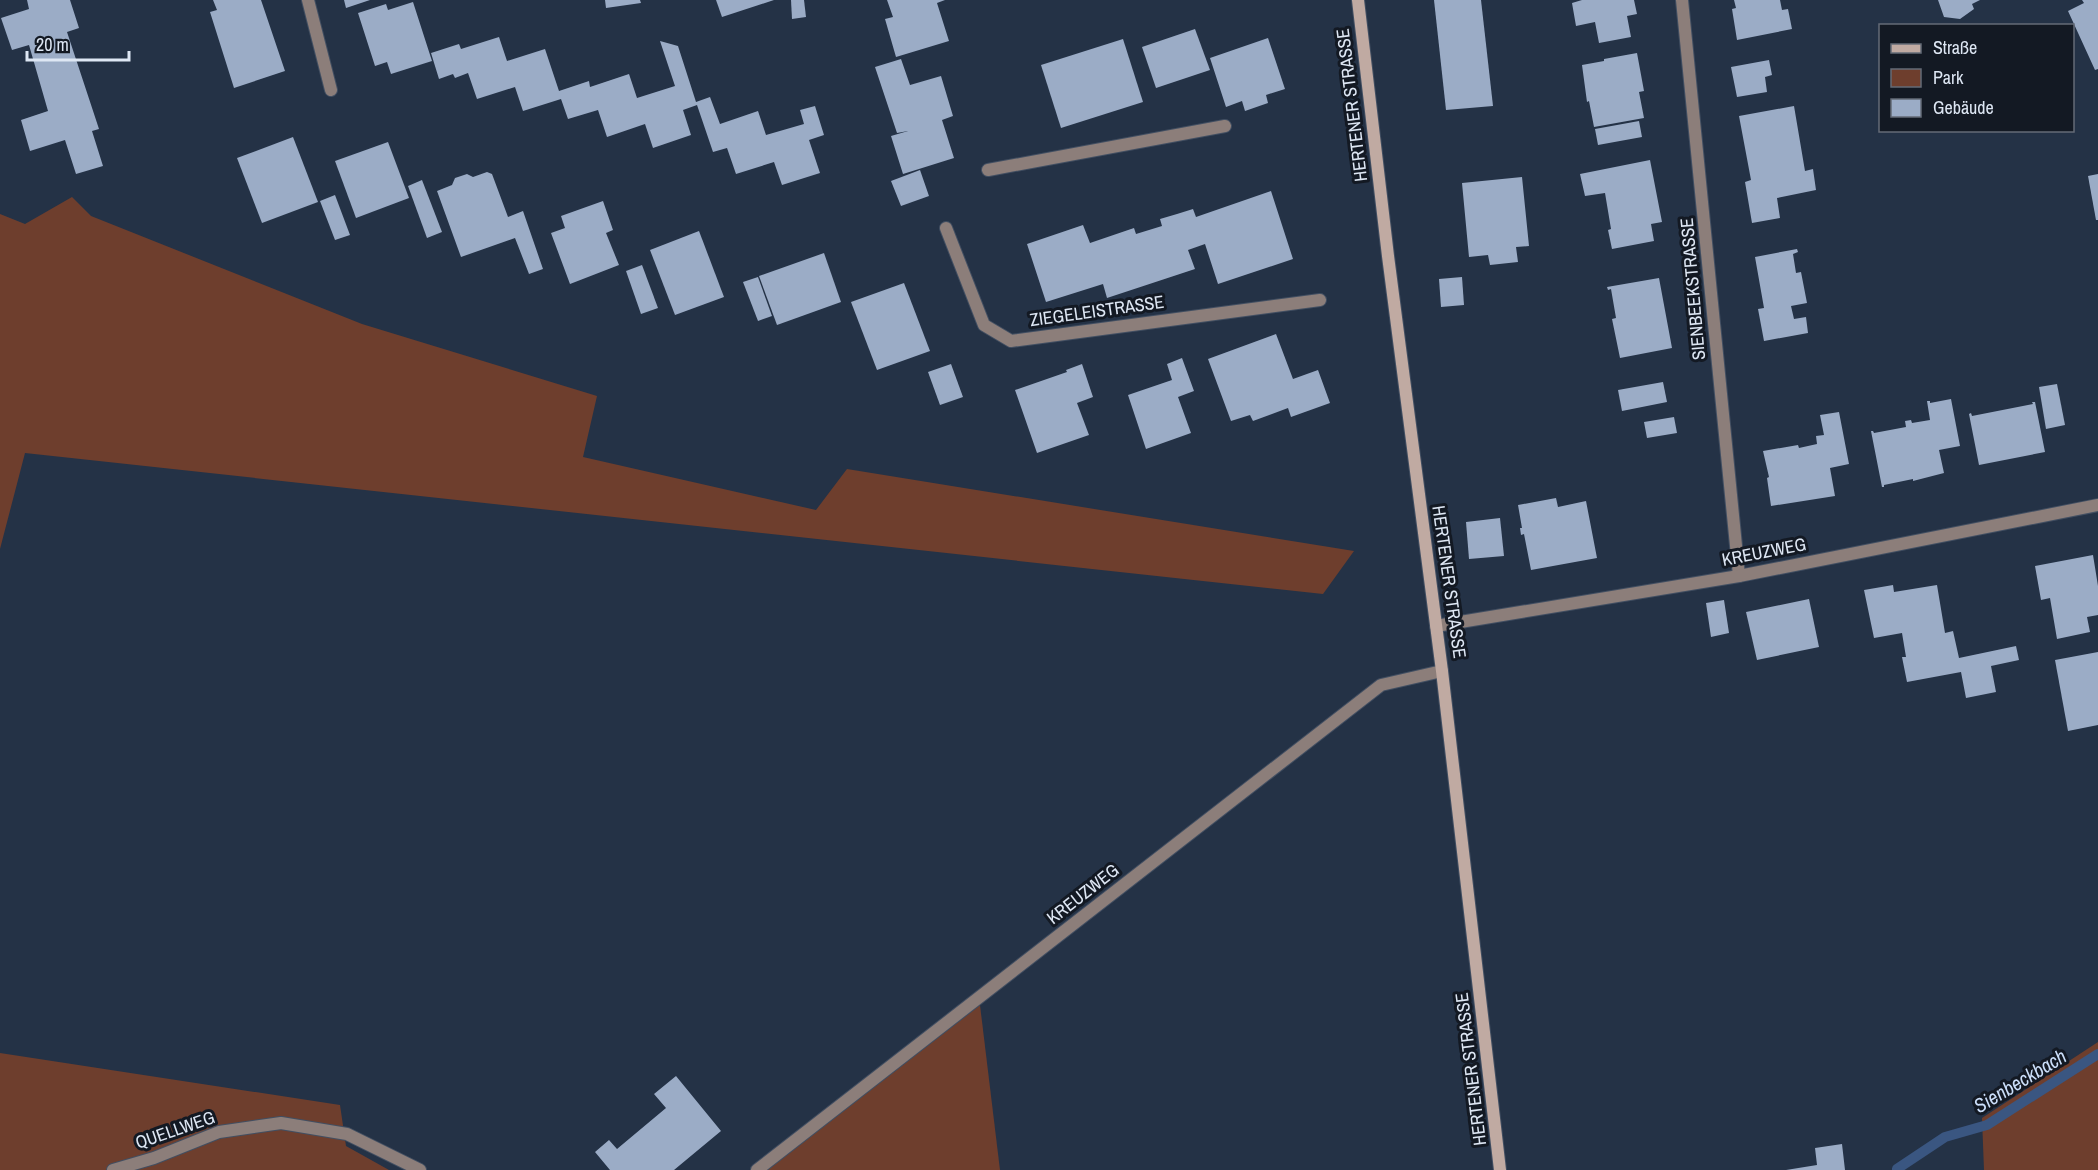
<svg xmlns="http://www.w3.org/2000/svg" width="2098" height="1170" font-family="'Archivo Narrow',sans-serif">
  <rect width="100%" height="100%" fill="#243246"/>
  <g fill="#6e3e2d">
    <path d="M72,197L91,216L362,324L597,396L583,457L816,510L847,469L1354,551L1323,594L25,453L0,549V214L25,224Z"/>
    <path d="M980,1005L1000,1170H767Z"/>
    <path d="M2098,1042V1170H1984L1982,1118Z"/>
    <path d="M0,1053L340,1105L346,1146L389,1170H0Z"/>
  </g>
  <g fill="none" stroke-linecap="round" stroke-linejoin="round">
    <path stroke="#3a5681" stroke-width="10" d="M1897,1169L1945,1137L1987,1125L2098,1054"/>
  </g>
  <g fill="#9bacc6">
    <path d="M27,0H70L79,28L67,32L99,129L92,131L103,166L76,174L65,140L30,151L21,120L48,111L29,45L12,50L1,18L29,9Z"/>
    <path d="M213,0H261L285,71L234,88L210,12L217,10Z"/>
    <path d="M344,0H370L346,8Z"/>
    <path d="M605,0H640L641,3L606,8Z"/>
    <path d="M716,0H774L722,17Z"/>
    <path d="M791,0H804L806,17L792,19Z"/>
    <path d="M887,0H945L937,3L949,41L896,57L885,19L893,17Z"/>
    <path d="M1434,0H1481L1493,106L1446,110Z"/>
    <path d="M1582,0H1634L1637,14L1627,16L1631,37L1599,43L1595,22L1576,26L1572,3Z"/>
    <path d="M1734,0H1780L1782,10L1788,9L1792,29L1737,40L1732,9L1736,8Z"/>
    <path d="M1938,0H1980L1972,4L1974,9L1960,19L1944,17Z"/>
    <path d="M2082,0H2098V69L2095,70L2068,11L2084,3Z"/>
    <path d="M413,2L432,61L391,74L387,62L375,66L358,13L386,4L388,10Z"/>
    <path d="M1195,29L1210,70L1156,88L1142,47Z"/>
    <path d="M499,37L507,61L545,49L559,91L589,81L590,87L629,74L637,98L675,86L660,41L678,46L696,102L710,97L720,124L758,111L766,135L804,124L800,110L815,106L824,135L809,140L820,173L782,185L774,162L736,174L727,148L713,152L697,105L683,110L691,135L653,148L645,124L607,137L598,110L568,119L561,99L523,111L515,87L477,99L468,73L455,78L453,74L439,79L431,53L459,44L461,49Z"/>
    <path d="M1268,38L1285,89L1266,95L1268,103L1245,111L1242,101L1226,107L1210,58Z"/>
    <path d="M1123,39L1143,102L1061,128L1041,65Z"/>
    <path d="M1637,53L1644,91L1639,92L1644,118L1594,127L1589,101L1587,102L1582,65L1604,61V59Z"/>
    <path d="M901,59L910,85L941,76L953,116L942,120L954,158L903,174L891,136L908,131L897,133L875,67Z"/>
    <path d="M1769,60L1772,75L1765,77L1767,92L1737,97L1731,67Z"/>
    <path d="M1794,106L1805,171L1813,169L1816,190L1777,198L1780,218L1752,223L1745,182L1751,180L1739,116Z"/>
    <path d="M1639,121L1642,137L1598,145L1595,129Z"/>
    <path d="M293,137L318,202L262,223L237,158Z"/>
    <path d="M388,142L409,198L356,218L335,161Z"/>
    <path d="M1650,160L1662,222L1651,224L1654,241L1612,249L1608,230L1611,229L1605,193L1585,196L1580,174Z"/>
    <path d="M920,170L929,196L901,206L891,181Z"/>
    <path d="M487,172L492,174L508,217L523,211L543,269L529,274L515,238L461,257L437,191L452,185L455,178L467,174L473,177Z"/>
    <path d="M2098,174V220H2096L2088,176Z"/>
    <path d="M1522,177L1529,246L1516,247L1518,262L1490,265L1488,255L1469,257L1462,183Z"/>
    <path d="M422,180L442,232L427,238L408,186Z"/>
    <path d="M1271,191L1293,259L1218,284L1205,244L1188,250L1195,269L1107,298L1103,284L1046,302L1027,244L1083,225L1090,243L1134,228L1136,234L1162,226L1160,219L1177,214L1193,209L1196,217Z"/>
    <path d="M335,195L350,235L335,240L320,201Z"/>
    <path d="M603,201L613,230L606,233L619,265L570,284L551,233L565,228L561,216Z"/>
    <path d="M699,231L724,297L675,315L650,250Z"/>
    <path d="M1797,249L1798,252L1793,254L1796,273L1801,272L1807,303L1791,306L1794,319L1806,317L1808,333L1764,341L1758,309L1764,308L1755,257Z"/>
    <path d="M824,253L841,302L777,325L759,276Z"/>
    <path d="M642,265L658,308L641,314L626,271Z"/>
    <path d="M758,277L772,316L758,321L743,282Z"/>
    <path d="M1462,277L1464,305L1441,307L1439,279Z"/>
    <path d="M1659,278L1672,348L1620,358L1612,319L1616,318L1611,289L1608,290L1607,287Z"/>
    <path d="M904,283L930,351L877,370L851,302Z"/>
    <path d="M1276,334L1293,379L1318,370L1330,403L1291,417L1288,408L1253,421L1250,415L1231,421L1208,359Z"/>
    <path d="M1182,358L1194,391L1178,397L1191,433L1146,449L1128,395L1172,380L1167,364Z"/>
    <path d="M951,364L963,397L940,405L928,372Z"/>
    <path d="M1082,364L1093,397L1077,403L1089,435L1037,453L1015,390L1067,372L1066,370Z"/>
    <path d="M1663,382L1667,402L1622,411L1618,390Z"/>
    <path d="M2057,384L2065,425L2046,429L2039,387Z"/>
    <path d="M1951,399L1960,446L1939,450L1944,473L1913,481V479L1884,485V487H1882L1871,431H1873L1874,433L1906,427L1905,421L1911,420L1912,423L1930,420L1927,401H1930V403Z"/>
    <path d="M2032,402H2035L2045,452L1979,465L1969,414L1971,413L1972,416L2033,404Z"/>
    <path d="M1839,412L1849,464L1830,468L1835,496L1771,506L1767,478L1769,477L1763,451L1798,445L1799,448L1817,444L1816,436L1824,435L1820,415Z"/>
    <path d="M1674,417L1677,433L1647,438L1644,422Z"/>
    <path d="M1556,498L1558,507L1586,501L1597,558L1531,570L1524,534L1521,535L1520,528H1522L1518,505Z"/>
    <path d="M1500,518L1504,556L1469,559L1466,522Z"/>
    <path d="M2093,555L2098,586V615L2087,617L2090,632L2057,639L2050,598L2041,600L2035,566Z"/>
    <path d="M1893,585L1894,592L1937,585L1945,633L1953,631L1959,658L2016,646L2019,660L1991,666L1996,692L1966,698L1961,672L1907,682L1902,657H1906L1902,633L1874,638L1864,590Z"/>
    <path d="M1809,599L1819,647L1757,660L1746,612Z"/>
    <path d="M1724,600L1729,633L1711,637L1706,603Z"/>
    <path d="M2098,652V725L2068,731L2055,660Z"/>
    <path d="M676,1076L721,1131L674,1170H610L595,1152L609,1140L617,1149L666,1108L654,1094Z"/>
    <path d="M1842,1144L1845,1170H1786L1817,1165L1815,1148Z"/>
  </g>
  <g fill="none" stroke-linecap="round" stroke-linejoin="round">
    <g stroke="#424f62" stroke-width="14">
      <g id="street">
        <path d="M308,0L331,90"/>
        <path d="M1682,0L1739,576"/>
        <path d="M988,170L1225,126"/>
        <path d="M946,228L984,325L1011,341L1320,300"/>
        <path d="M1436,626L1739,576L2098,505"/>
        <path d="M113,1170L154,1158L219,1132L281,1123L347,1134L420,1170"/>
        <path d="M757,1170L1381,685L1442,671"/>
      </g>
    </g>
    <g stroke="#424f62" stroke-width="14">
      <path id="secondary" d="M1358,0L1388,256L1442,671L1500,1170"/>
    </g>
    <use href="#street" stroke="#8c7e7a" stroke-width="12"/>
    <use href="#secondary" stroke="#c0aaa2" stroke-width="12"/>
  </g>
  <g text-anchor="middle" stroke-width="6" stroke-linejoin="round" paint-order="stroke">
    <g font-size="18" fill="#dee7f4" stroke="#131923">
      <text transform="translate(1352 105) rotate(-97)" y="6">HERTENER STRASSE</text>
      <text transform="translate(1693 289) rotate(-95)" y="6">SIENBEEKSTRASSE</text>
      <text transform="translate(1097 311) rotate(-8)" y="6">ZIEGELEISTRASSE</text>
      <text transform="translate(1764 552) rotate(-11)" y="6">KREUZWEG</text>
      <text transform="translate(1449 582) rotate(82)" y="6">HERTENER STRASSE</text>
      <text transform="translate(1083 894) rotate(-38)" y="6">KREUZWEG</text>
      <text transform="translate(1471 1069) rotate(-97)" y="6">HERTENER STRASSE</text>
      <text transform="translate(175 1130) rotate(-19)" y="6">QUELLWEG</text>
    </g>
    <g font-size="20" font-style="italic" fill="#cbdef9" stroke="#131923">
      <text transform="translate(2020 1081) rotate(-31)" y="7">Sienbeckbach</text>
    </g>
  </g>
  <rect x="1879" y="24" width="195" height="108" fill="#131923" stroke="#646b77" stroke-width="1.5"/>
  <rect x="1891" y="44" width="30" height="9" fill="#c0aaa2" stroke="#646b77" stroke-width="1.5"/>
  <text x="1933" y="54" font-size="18" fill="#dee7f4">Straße</text>
  <rect x="1891" y="69" width="30" height="18" fill="#6e3e2d" stroke="#646b77" stroke-width="1.5"/>
  <text x="1933" y="84" font-size="18" fill="#dee7f4">Park</text>
  <rect x="1891" y="99" width="30" height="18" fill="#9bacc6" stroke="#646b77" stroke-width="1.5"/>
  <text x="1933" y="114" font-size="18" fill="#dee7f4">Gebäude</text>
  <path d="M27 51v9h102v-9" fill="none" stroke="#dee7f4" stroke-width="3"/>
  <text x="36" y="51" font-size="18" fill="#dee7f4" stroke="#131923" stroke-width="4.5" paint-order="stroke">20 m</text>
</svg>
